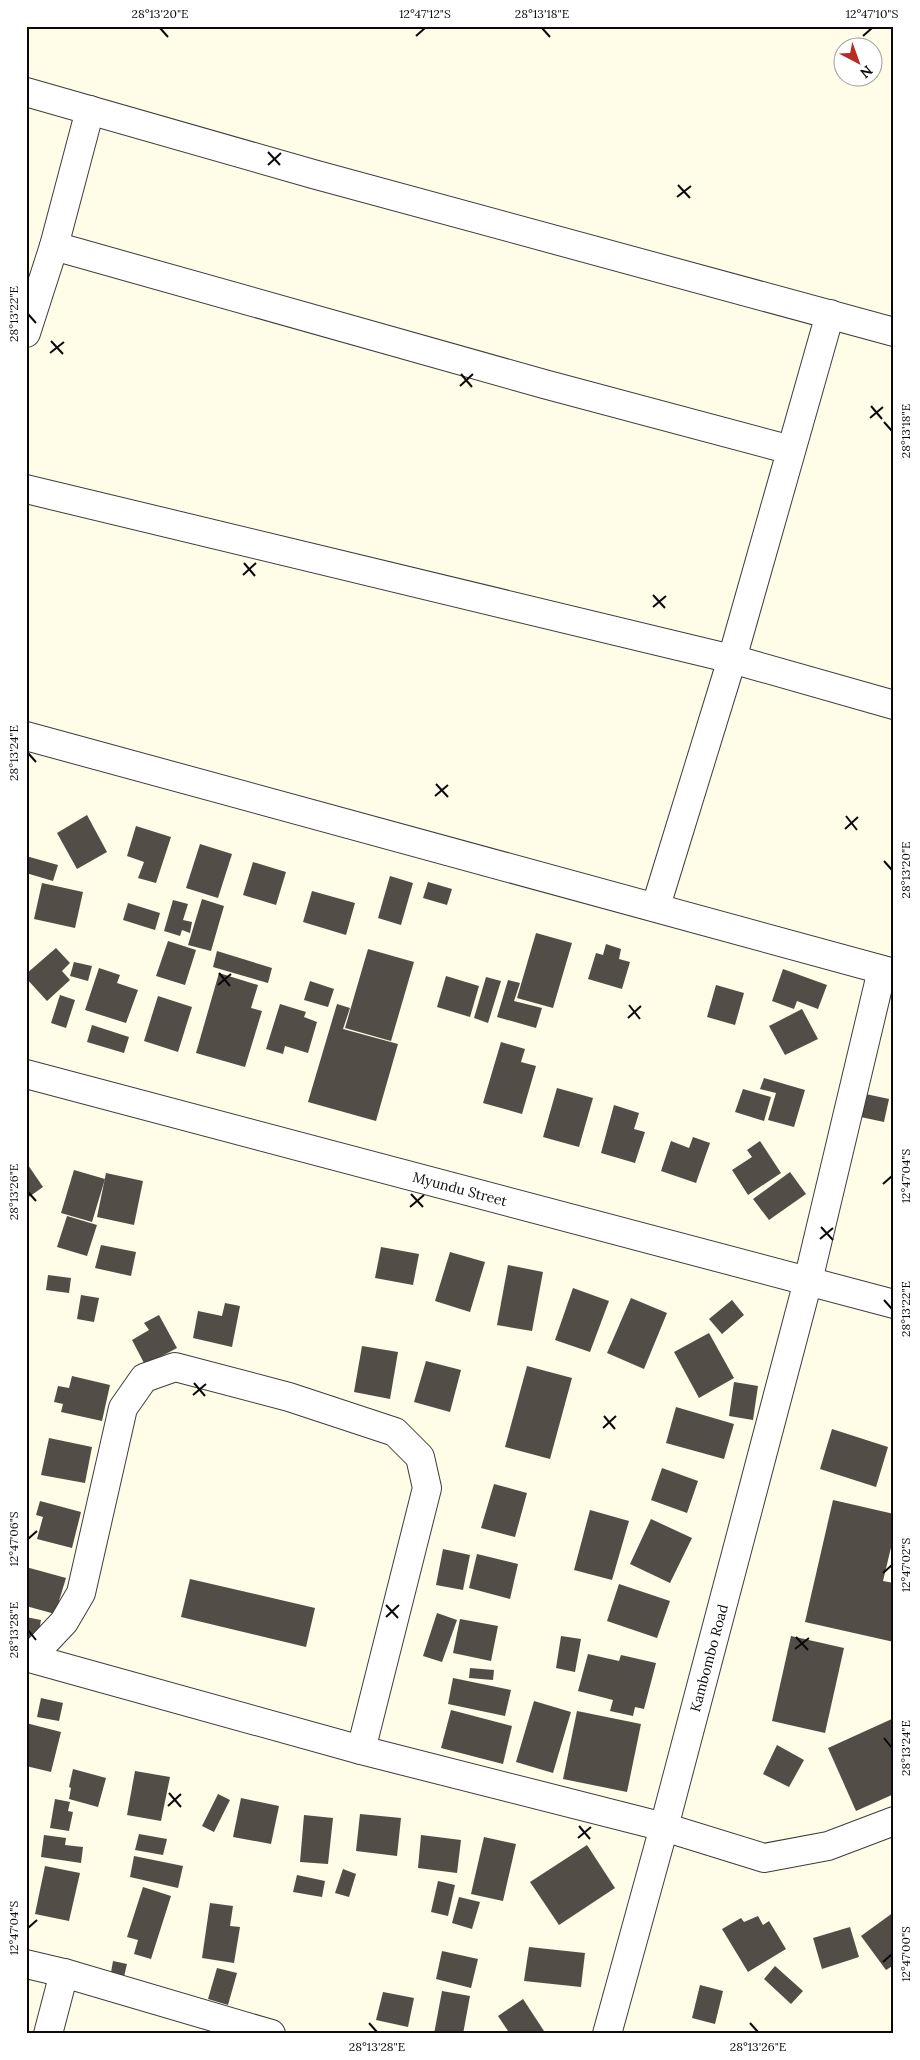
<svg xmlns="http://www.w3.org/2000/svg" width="920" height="2060" font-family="Lora,serif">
  <rect width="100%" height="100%" fill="#fffce8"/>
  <g fill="#534d47">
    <path d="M87,815L107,852L77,869L57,833Z"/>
    <path d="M136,826L171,837L156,883L138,878L144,862L127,856Z"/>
    <path d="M200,844L232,854L218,898L186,888Z"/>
    <path d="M26,856L58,865L53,881L26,873Z"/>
    <path d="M253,862L286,872L276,905L243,895Z"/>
    <path d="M390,876L413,883L401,925L378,918Z"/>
    <path d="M428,882L452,889L447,905L423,898Z"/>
    <path d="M42,883L83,892L75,928L34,919Z"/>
    <path d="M312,891L355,903L346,935L303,922Z"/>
    <path d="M202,899L224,906L211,951L188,945Z"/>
    <path d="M173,900L188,904L183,920L192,922L190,933L182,930L180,936L164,931Z"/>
    <path d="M128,903L160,913L155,930L123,920Z"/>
    <path d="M536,933L572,943L553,1008L517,998Z"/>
    <path d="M168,941L196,950L185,985L156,976Z"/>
    <path d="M606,944L621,949L619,959L630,962L622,989L588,979L596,953L603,955Z"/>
    <path d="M56,948L70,963L62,971L70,980L47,1001L26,978V974Z"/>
    <path d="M368,949L414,962L391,1041L345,1028Z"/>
    <path d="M217,951L272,968L268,983L213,967Z"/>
    <path d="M74,962L92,966L88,981L70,976Z"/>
    <path d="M99,968L120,975L117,983L138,990L126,1023L85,1010Z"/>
    <path d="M783,969L827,985L818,1009L797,1001L794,1009L772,1001Z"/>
    <path d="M219,973L258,985L251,1008L262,1011L245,1067L196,1053Z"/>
    <path d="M446,976L479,986L470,1017L437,1007Z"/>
    <path d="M486,977L501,981L488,1023L474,1018Z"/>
    <path d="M508,980L520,983L514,1001L542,1008L536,1028L497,1017Z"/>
    <path d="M310,981L334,989L328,1007L304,1000Z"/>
    <path d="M716,985L744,993L735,1025L707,1017Z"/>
    <path d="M60,995L75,1000L66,1028L51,1023Z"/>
    <path d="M158,996L192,1007L178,1052L144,1041Z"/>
    <path d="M280,1004L306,1012L304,1017L317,1022L308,1053L285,1046L283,1054L266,1049Z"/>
    <path d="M337,1004L350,1008L343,1029L398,1044L376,1121L308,1102Z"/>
    <path d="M802,1009L818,1039L785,1055L769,1026Z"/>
    <path d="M92,1025L129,1037L124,1053L87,1042Z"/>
    <path d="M501,1042L525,1049L521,1062L536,1066L522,1114L483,1103Z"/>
    <path d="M764,1078L805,1090L794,1127L768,1120L776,1093L760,1089Z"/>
    <path d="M557,1088L593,1098L579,1147L543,1137Z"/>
    <path d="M743,1089L771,1097L764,1121L735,1112Z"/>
    <path d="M861,1093L889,1099L884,1122L856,1116Z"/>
    <path d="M614,1105L639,1113L634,1129L645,1132L635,1163L601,1153Z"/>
    <path d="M693,1137L710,1143L696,1183L661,1171L671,1141L689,1148Z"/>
    <path d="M760,1141L781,1173L748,1195L732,1170L752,1157L747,1150Z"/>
    <path d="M26,1162L43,1187L26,1199Z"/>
    <path d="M74,1170L105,1179L92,1222L61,1213Z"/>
    <path d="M790,1172L806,1194L769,1220L753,1199Z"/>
    <path d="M106,1173L143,1181L134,1225L97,1217Z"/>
    <path d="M67,1216L97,1225L87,1256L57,1247Z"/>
    <path d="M101,1245L136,1252L131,1276L95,1268Z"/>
    <path d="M381,1247L419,1254L413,1285L375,1278Z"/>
    <path d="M450,1252L485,1262L470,1312L435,1301Z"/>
    <path d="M508,1265L543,1272L532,1331L497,1325Z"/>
    <path d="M48,1275L71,1278L69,1293L46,1290Z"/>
    <path d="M573,1288L609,1301L590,1352L555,1340Z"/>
    <path d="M81,1295L99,1298L94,1322L77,1319Z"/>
    <path d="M631,1298L667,1313L644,1369L607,1353Z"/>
    <path d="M732,1300L744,1315L722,1334L709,1319Z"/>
    <path d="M225,1303L240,1306L232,1347L193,1338L198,1311L222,1316Z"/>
    <path d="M159,1315L177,1348L145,1365L132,1340L149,1330L144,1323Z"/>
    <path d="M709,1333L734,1378L699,1398L674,1352Z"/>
    <path d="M362,1346L398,1352L390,1399L354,1392Z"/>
    <path d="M426,1361L461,1370L450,1412L414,1402Z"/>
    <path d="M527,1366L572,1378L550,1459L505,1447Z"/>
    <path d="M72,1376L110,1385L102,1421L61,1412L63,1404L54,1402L58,1386L69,1388Z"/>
    <path d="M734,1382L758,1386L753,1420L729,1416Z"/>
    <path d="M676,1407L734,1424L724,1459L666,1443Z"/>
    <path d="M832,1429L888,1447L876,1487L820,1469Z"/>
    <path d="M49,1438L92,1447L85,1483L41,1475Z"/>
    <path d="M662,1468L698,1481L687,1513L651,1500Z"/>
    <path d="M494,1484L527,1493L515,1537L481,1528Z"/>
    <path d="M833,1500L894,1514V1535L883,1581L894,1583V1642L805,1622Z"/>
    <path d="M40,1501L81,1512L72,1548L37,1539L43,1517L36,1515Z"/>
    <path d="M590,1510L629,1521L612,1580L574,1570Z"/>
    <path d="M651,1519L692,1538L670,1583L630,1564Z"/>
    <path d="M443,1549L470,1555L463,1590L436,1585Z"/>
    <path d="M477,1554L518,1564L510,1599L469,1588Z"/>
    <path d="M26,1567L66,1578L55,1614L26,1606Z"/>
    <path d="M190,1579L315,1608L306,1647L181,1617Z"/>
    <path d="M619,1584L670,1601L657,1638L607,1621Z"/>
    <path d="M437,1613L457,1620L442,1662L423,1656Z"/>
    <path d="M26,1617L41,1620L36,1648L26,1646Z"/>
    <path d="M460,1619L498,1626L491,1661L453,1653Z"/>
    <path d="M561,1636L581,1639L575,1672L556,1668Z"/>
    <path d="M791,1636L844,1648L825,1733L772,1721Z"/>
    <path d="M588,1654L619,1661L621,1655L656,1663L644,1709L635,1707L633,1716L610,1711L613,1700L578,1691Z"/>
    <path d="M470,1668L494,1670L493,1680L469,1678Z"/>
    <path d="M453,1678L511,1690L505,1716L448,1704Z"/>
    <path d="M41,1698L63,1703L59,1721L37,1717Z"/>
    <path d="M534,1701L571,1712L553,1773L516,1762Z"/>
    <path d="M451,1710L512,1726L503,1764L441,1748Z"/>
    <path d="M577,1711L641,1724L627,1792L563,1779Z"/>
    <path d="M894,1718V1794L856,1811L828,1748Z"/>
    <path d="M26,1723L61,1732L51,1772L26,1766Z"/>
    <path d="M777,1745L804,1760L789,1787L763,1774Z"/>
    <path d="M73,1769L106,1778L98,1807L69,1799L71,1788L69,1787Z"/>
    <path d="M135,1771L170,1777L161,1821L127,1815Z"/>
    <path d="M218,1794L230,1800L214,1832L202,1826Z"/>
    <path d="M241,1798L279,1806L271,1844L233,1837Z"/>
    <path d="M55,1799L70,1802L68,1811L73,1812L69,1831L50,1828Z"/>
    <path d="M360,1814L401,1818L397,1856L356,1851Z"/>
    <path d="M304,1815L333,1818L328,1864L300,1862Z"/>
    <path d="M139,1834L167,1839L163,1855L135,1850Z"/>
    <path d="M44,1835L66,1838L65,1845L83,1847L81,1863L41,1857Z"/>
    <path d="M421,1835L461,1840L457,1873L418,1868Z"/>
    <path d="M484,1837L516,1844L503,1901L471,1894Z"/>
    <path d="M587,1845L615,1888L559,1925L530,1882Z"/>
    <path d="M134,1856L183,1866L178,1888L130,1877Z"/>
    <path d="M45,1866L80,1873L69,1921L35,1914Z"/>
    <path d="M343,1869L356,1874L349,1897L335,1893Z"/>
    <path d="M297,1875L325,1881L322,1897L293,1892Z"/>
    <path d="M438,1881L455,1885L448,1916L431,1912Z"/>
    <path d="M143,1887L171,1896L151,1959L134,1954L138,1940L127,1937Z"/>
    <path d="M459,1897L480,1902L472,1929L452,1923Z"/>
    <path d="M210,1903L233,1906L230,1926L240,1927L234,1963L202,1958Z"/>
    <path d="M894,1912V1965L886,1970L861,1936Z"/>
    <path d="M758,1916L763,1925L769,1921L786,1949L748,1972L722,1929L741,1918L744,1922Z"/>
    <path d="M850,1927L859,1957L822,1969L813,1938Z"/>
    <path d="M529,1947L585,1953L581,1987L524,1981Z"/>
    <path d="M442,1951L478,1959L471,1988L436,1979Z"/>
    <path d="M113,1961L127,1964L123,1981L110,1978Z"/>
    <path d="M775,1966L803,1991L791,2004L764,1979Z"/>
    <path d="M217,1968L237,1973L228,2005L208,1999Z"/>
    <path d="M700,1985L723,1991L715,2024L692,2018Z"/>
    <path d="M442,1991L470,1996L463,2034H434Z"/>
    <path d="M383,1992L414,1998L408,2027L376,2020Z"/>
    <path d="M523,1999L546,2034H510L498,2016Z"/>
  </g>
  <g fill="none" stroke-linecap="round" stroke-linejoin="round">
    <g stroke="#3d3d3d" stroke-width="30">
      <g id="minor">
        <path d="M26,92L313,174L894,332"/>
        <path d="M54,246L544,384L791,450"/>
        <path d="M26,333L54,246L90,110"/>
        <path d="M26,489L732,659L894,705"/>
        <path d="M26,736L894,973"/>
        <path d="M656,906L732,659L830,314"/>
        <path d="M26,1074L894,1304"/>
        <path d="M26,1657L361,1750L664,1827L764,1858L828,1846L894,1821"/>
        <path d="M30,1658L64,1622L81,1593L123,1408L144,1378L175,1367L289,1397L395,1432L420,1457L427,1488L361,1750"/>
        <path d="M26,1964L64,1973L271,2034"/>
        <path d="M48,2034L64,1973"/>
        <path d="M607,2034L664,1827L808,1281L882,970"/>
      </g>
    </g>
    <use href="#minor" stroke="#fff" stroke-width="28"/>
  </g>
  <path fill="none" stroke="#0a0a0a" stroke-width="2" d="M160,28L168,37M542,28L550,37M416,36L425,28M863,36L872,28M268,152L280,165M268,165L281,153M678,185L690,198M677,197L691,186M28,314L36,323M51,341L63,354M50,353L64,342M461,374L472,387M460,386L473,374M871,406L882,419M870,418L883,407M884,422L892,431M244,563L255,576M243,575L256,563M653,595L665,608M653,607L666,596M28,753L36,762M436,784L448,797M435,796L448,785M846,816L857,830M845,829L858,817M884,861L892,870M219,973L230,986M218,985L231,974M629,1005L640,1019M628,1018L641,1006M883,1184L892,1176M28,1192L36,1201M411,1194L423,1207M410,1207L424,1195M821,1227L833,1240M820,1239L833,1228M884,1300L892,1309M194,1383L205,1396M193,1395L206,1384M604,1416L615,1429M603,1428L616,1416M28,1539L37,1531M883,1573L892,1565M386,1605L398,1618M386,1617L399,1605M28,1630L36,1640M796,1637L808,1650M795,1649L809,1638M884,1738L892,1748M169,1793L181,1807M168,1806L181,1794M579,1826L590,1839M578,1838L591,1827M28,1928L37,1920M883,1962L892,1954M369,2023L377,2032M750,2023L758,2032"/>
  <g text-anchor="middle" stroke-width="5" stroke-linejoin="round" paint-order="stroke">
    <g font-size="14" fill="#0a0a0a" stroke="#fff">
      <text transform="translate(460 1189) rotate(15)" y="5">Myundu Street</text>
      <text transform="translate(709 1658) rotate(-75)" y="5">Kambombo Road</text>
    </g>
  </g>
  <rect width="920" height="2060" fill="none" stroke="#ffffff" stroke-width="55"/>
  <g transform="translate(858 62) rotate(139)"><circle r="24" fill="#ffffff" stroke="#9d9d9d"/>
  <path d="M0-4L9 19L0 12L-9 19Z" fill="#b72c25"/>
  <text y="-8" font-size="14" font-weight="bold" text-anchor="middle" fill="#0a0a0a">N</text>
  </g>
  <rect x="28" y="28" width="864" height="2004" fill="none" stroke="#0a0a0a" stroke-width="2"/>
  <g font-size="12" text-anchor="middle" fill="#0a0a0a">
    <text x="160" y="18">28°13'20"E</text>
    <text x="425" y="18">12°47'12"S</text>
    <text x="542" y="18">28°13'18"E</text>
    <text x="872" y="18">12°47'10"S</text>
    <text transform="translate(14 314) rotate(-90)" y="4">28°13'22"E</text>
    <text transform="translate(906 431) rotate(-90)" y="4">28°13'18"E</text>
    <text transform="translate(14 753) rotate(-90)" y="4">28°13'24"E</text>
    <text transform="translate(906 870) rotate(-90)" y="4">28°13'20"E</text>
    <text transform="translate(906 1176) rotate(-90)" y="4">12°47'04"S</text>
    <text transform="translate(14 1192) rotate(-90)" y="4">28°13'26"E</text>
    <text transform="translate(906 1309) rotate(-90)" y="4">28°13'22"E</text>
    <text transform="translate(14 1539) rotate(-90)" y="4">12°47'06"S</text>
    <text transform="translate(906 1565) rotate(-90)" y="4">12°47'02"S</text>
    <text transform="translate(14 1630) rotate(-90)" y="4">28°13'28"E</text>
    <text transform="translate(906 1748) rotate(-90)" y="4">28°13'24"E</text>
    <text transform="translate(14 1928) rotate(-90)" y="4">12°47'04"S</text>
    <text transform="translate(906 1954) rotate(-90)" y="4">12°47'00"S</text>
    <text x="377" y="2051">28°13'28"E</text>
    <text x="758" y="2051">28°13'26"E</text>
  </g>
</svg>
